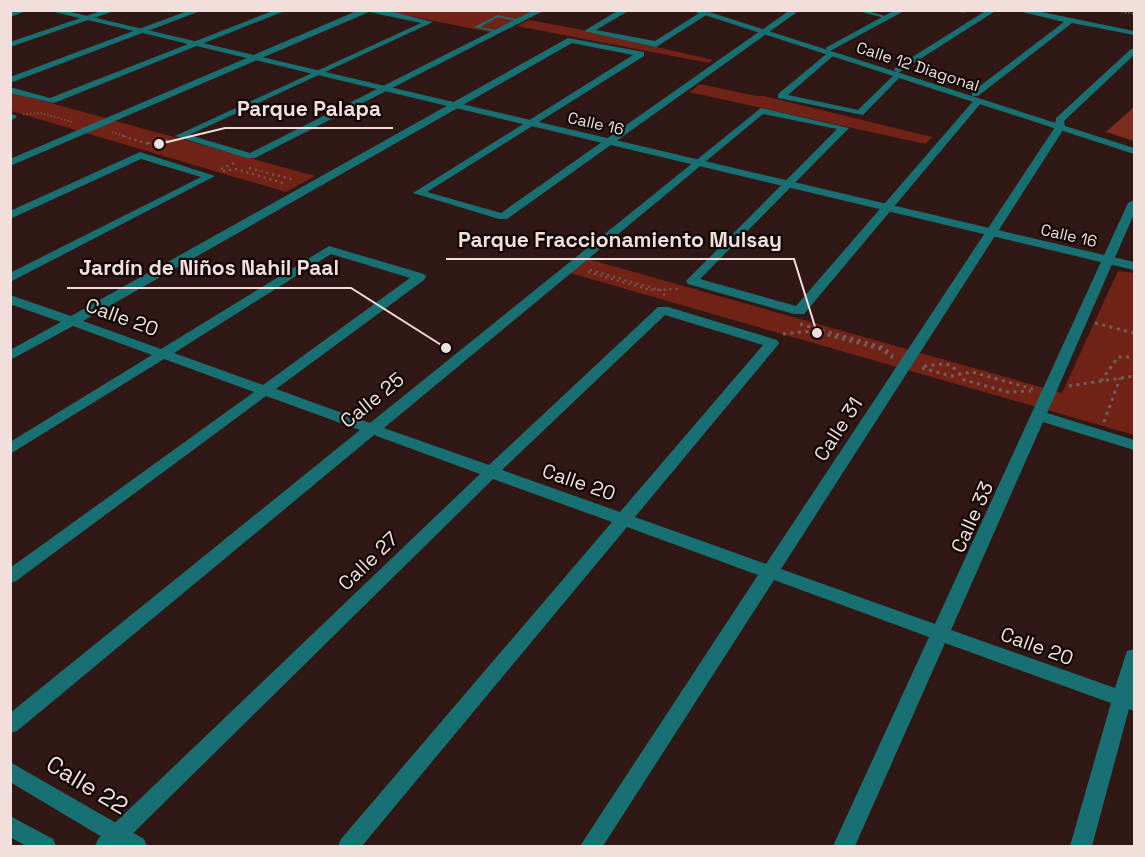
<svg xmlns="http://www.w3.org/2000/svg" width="1145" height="857" font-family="'Space Grotesk',sans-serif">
  <rect width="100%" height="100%" fill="#311814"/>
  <g fill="#712317">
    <path d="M383,11H532L490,32Z"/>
    <path d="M529,20L583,30L713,60L709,63L517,26Z"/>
    <path d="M700,84L756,96H764L932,137L925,144L689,92Z"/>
    <path d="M11,92L315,176L286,192L11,111Z"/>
    <path d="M588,259L1062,393L1118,271L1134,273V435L570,273Z"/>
  </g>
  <path fill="#7d2d20" d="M1134,107V141L1106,132Z"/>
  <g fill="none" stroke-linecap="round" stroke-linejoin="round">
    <g stroke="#755e5a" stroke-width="1.5" stroke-dasharray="1.5 2" stroke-linecap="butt">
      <path d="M956,10L966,13"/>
      <path d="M1111,10L1134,14"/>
      <path d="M23,114L41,113L72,122"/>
      <path d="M112,132L128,137"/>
    </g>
    <g stroke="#755e5a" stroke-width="2" stroke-dasharray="2 4" stroke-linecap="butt">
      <path d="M123,136L148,144"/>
      <path d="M148,143L168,140"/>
      <path d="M157,147L170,141"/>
      <path d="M249,168L294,180"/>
      <path d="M221,169L234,163"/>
      <path d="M223,171L236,169L286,184"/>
      <path d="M590,270L660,290L667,298"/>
      <path d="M588,272L650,290L680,289"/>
    </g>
    <g stroke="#755e5a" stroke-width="3" stroke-dasharray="3 4.5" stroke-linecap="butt">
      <path d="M1095,323L1134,333"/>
      <path d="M800,324L882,347L893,355"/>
      <path d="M783,334L813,331L880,349L893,358"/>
      <path d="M924,366C947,364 950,360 964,380L1008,392L1031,391"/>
      <path d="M922,368L951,376L972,372L1033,389"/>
      <path d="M1101,381L1118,357H1134"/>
      <path d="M1069,386L1134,376"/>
      <path d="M1104,422L1120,378"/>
    </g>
    <g fill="#187073" fill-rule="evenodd">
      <path d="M864,10L889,17L890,18L888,19L855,10Z"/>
      <path d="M498,15L523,21L521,22L498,17L480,27L500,31L501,32L499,33L474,27Z"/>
    </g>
    <g fill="#187073" fill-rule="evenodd">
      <path d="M16,10H29L10,17V12Z"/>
      <path d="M104,10H117L10,47V42Z"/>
      <path d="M190,10H203L10,83V77Z"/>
      <path d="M275,10H287L54,103L10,93V87L50,98Z"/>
      <path d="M359,10H385L433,22L189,135L250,153L534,10H545L255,158H247L175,136L421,23L369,12L10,166V159Z"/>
      <path d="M619,10H630L596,30L655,41L701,12L708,14L656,47L584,31Z"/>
      <path d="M790,10H800L507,219H499L413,193L633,55L572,43L83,321L161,349L329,246L424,274L426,277L424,280L276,389L370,423L761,108L849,128L700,279L796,306L975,99H981V103L804,314H794L688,284L686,281L837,129L763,114L384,428L489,465L658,307H668L777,340L779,343L777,346L635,517L766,564L1055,127L1056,118L1131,49H1134V55L1064,121L1065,127L781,569L935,624L1128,203L1134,200V214L1047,413L1134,440V450L1043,422L951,630L1115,688L1127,651L1134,649V711L1129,709L1092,846H1070L1111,703L945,643L855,846H833L929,637L774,580L603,846H580L758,575L627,527L362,846H338L341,839L612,522L493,479L120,846H95L98,839L480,474L374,435L17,731L10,733V713L360,430L266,396L16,581L10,583V568L254,392L164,359L10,454V442L152,355L73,326L10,360V350L61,322L10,304V295L71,316L568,38L644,52V56L427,192L501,213ZM331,254L410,278L263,385L174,353ZM665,315L763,345L620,512L502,470Z"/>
      <path d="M895,10H906L830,51L834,54L833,56L788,95L858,110L897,72L894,70L895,68L987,10H997L898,73L901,75L900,77L863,115L778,98V94L830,51L826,49L827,47Z"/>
      <path d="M1014,10H1032L1134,31V35L1072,23L978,96H972V92L1064,22Z"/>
      <path d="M10,114L15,115L17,117L10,121Z"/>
      <path d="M140,152L215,176L10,282V273L201,177L141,159L10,219V211Z"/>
    </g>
    <g fill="#187073" fill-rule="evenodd">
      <path d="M46,10H62L1134,262V270Z"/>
      <path d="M689,10H703L1134,148V154Z"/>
      <path d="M10,762L144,839L147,846H117L10,782Z"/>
      <path d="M10,816L53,839L56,846H26L10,837Z"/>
    </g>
  </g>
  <g text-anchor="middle" stroke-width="4.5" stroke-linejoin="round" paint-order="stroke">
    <g font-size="16" fill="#f1dfdc" stroke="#110705">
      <text transform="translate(918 66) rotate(18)" y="6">Calle 12 Diagonal</text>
      <text transform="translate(596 123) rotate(13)" y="6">Calle 16</text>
      <text transform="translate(1069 235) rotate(13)" y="6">Calle 16</text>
    </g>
    <g font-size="20" fill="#f1dfdc" stroke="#110705">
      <text transform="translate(122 317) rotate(20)" y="7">Calle 20</text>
      <text transform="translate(372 400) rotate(-39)" y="7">Calle 25</text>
      <text transform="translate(838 429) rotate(-57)" y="7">Calle 31</text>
      <text transform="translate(579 482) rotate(19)" y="7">Calle 20</text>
      <text transform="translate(972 517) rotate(-66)" y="7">Calle 33</text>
      <text transform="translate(368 561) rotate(-44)" y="7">Calle 27</text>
      <text transform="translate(1037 646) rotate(20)" y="7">Calle 20</text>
    </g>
    <g font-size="24" fill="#f1dfdc" stroke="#110705">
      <text transform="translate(87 785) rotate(31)" y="8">Calle 22</text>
    </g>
  </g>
  <path fill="none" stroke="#f1dfdc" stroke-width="2" d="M159 144L225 128H393M817 333L794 259H446M446 348L351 288H67"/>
  <g fill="#f1dfdc" stroke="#110705" stroke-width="2">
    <circle cx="159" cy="144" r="6"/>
    <circle cx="817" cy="333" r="6"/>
    <circle cx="446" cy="348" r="6"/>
  </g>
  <g font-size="21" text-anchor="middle" font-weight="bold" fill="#f1dfdc" stroke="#110705" stroke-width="4.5" stroke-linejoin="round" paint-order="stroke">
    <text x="309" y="116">Parque Palapa</text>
    <text x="620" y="247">Parque Fraccionamiento Mulsay</text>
    <text x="209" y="275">Jardín de Niños Nahil Paal</text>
  </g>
  <rect width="1145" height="857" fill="none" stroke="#f1dfdc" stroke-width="24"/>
</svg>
